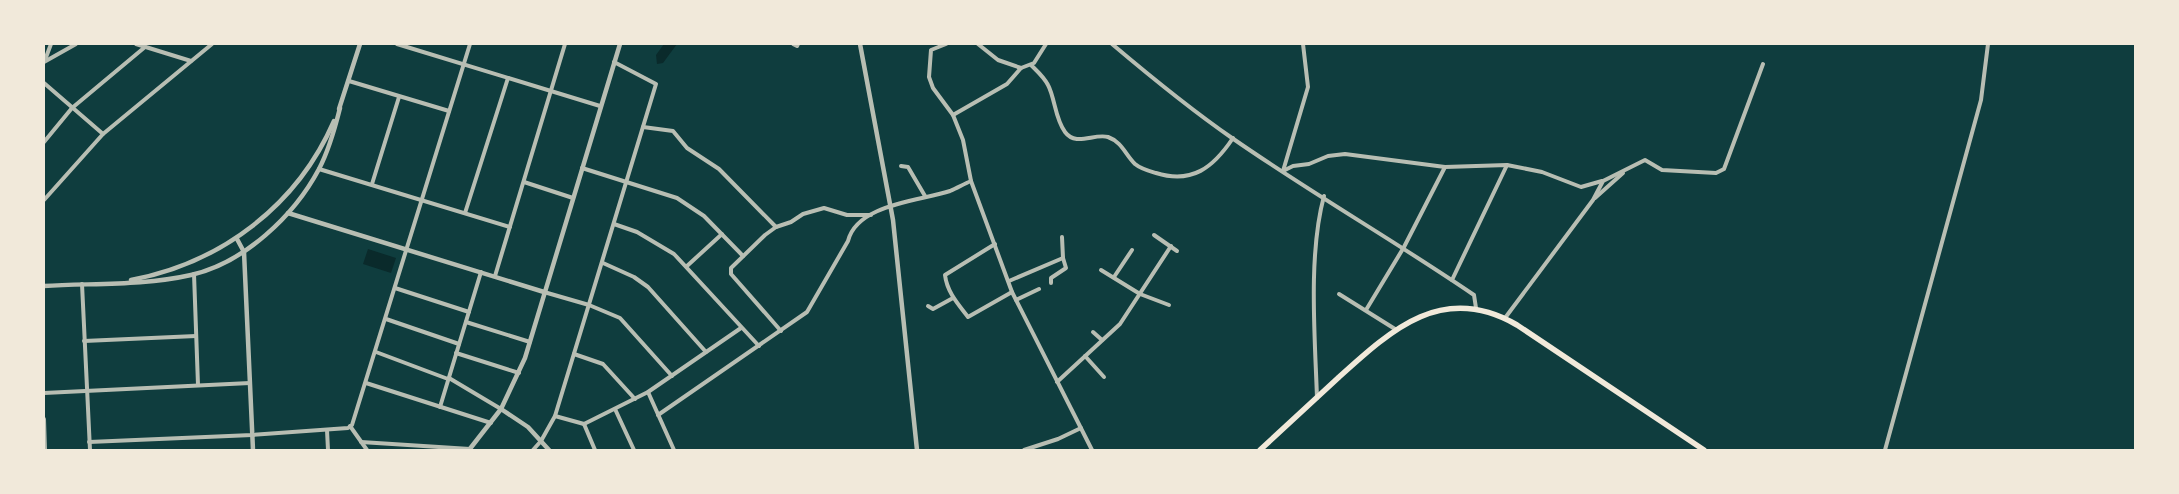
<svg xmlns="http://www.w3.org/2000/svg" width="2179" height="494" font-family="Jost,sans-serif">
  <rect width="100%" height="100%" fill="#0f3d3e"/>
  <g fill="#0a2a2b">
    <path d="M664,44H677L663,63L657,64L656,55Z"/>
    <path d="M368,249L396,258L391,273L363,264Z"/>
  </g>
  <g fill="none" stroke-linecap="round" stroke-linejoin="round">
    <g stroke="#b8beb3" stroke-width="4">
      <path d="M136,44L191,61"/>
      <path d="M397,44L600,106"/>
      <path d="M793,44L797,46L798,44"/>
      <path d="M946,44L931,50L929,77L933,88L953,115L963,140L971,181L1012,292L1092,450"/>
      <path d="M978,44L998,60L1021,68"/>
      <path d="M1112,44C1151,77 1190,109 1232,138C1311,193 1395,241 1474,295L1476,308"/>
      <path d="M45,60L51,44"/>
      <path d="M44,62L76,44"/>
      <path d="M1031,65C1037,71 1044,77 1048,85C1055,98 1055,119 1065,132C1076,147 1094,133 1108,137C1122,142 1125,154 1135,164C1141,169 1149,171 1156,173C1192,184 1213,168 1233,138"/>
      <path d="M349,81L449,111"/>
      <path d="M44,83L103,134"/>
      <path d="M953,115L1007,84L1021,68L1034,63L1046,44"/>
      <path d="M643,127L673,131L687,148L719,169L776,227"/>
      <path d="M44,142L72,108L145,47"/>
      <path d="M901,166L908,167L925,196"/>
      <path d="M582,168L677,198L704,216L743,256"/>
      <path d="M319,169L510,227"/>
      <path d="M1283,171L1293,166L1309,164L1328,156L1345,154L1445,167L1507,165L1542,172L1581,187L1602,181"/>
      <path d="M1283,171L1308,87L1303,44"/>
      <path d="M524,182L573,198"/>
      <path d="M372,184L399,97"/>
      <path d="M1595,198L1623,173"/>
      <path d="M44,200L103,134L212,44"/>
      <path d="M465,213L508,78"/>
      <path d="M614,224L637,232L674,254L759,346"/>
      <path d="M1154,235L1177,251"/>
      <path d="M995,244L945,275C947,292 958,304 968,317L1012,292"/>
      <path d="M603,263L634,277L648,287L706,352"/>
      <path d="M687,266L722,234"/>
      <path d="M1101,270L1140,294L1169,305"/>
      <path d="M194,274L198,385"/>
      <path d="M495,276L565,44"/>
      <path d="M1114,277L1132,250"/>
      <path d="M1452,280L1507,165"/>
      <path d="M1009,281L1063,258"/>
      <path d="M1051,283V278L1066,268L1063,258L1062,237"/>
      <path d="M82,284L90,450"/>
      <path d="M395,288L469,312"/>
      <path d="M544,292L589,305L620,318L672,376"/>
      <path d="M1339,294L1395,329"/>
      <path d="M1016,300L1039,289"/>
      <path d="M928,306L933,309L953,298"/>
      <path d="M1366,310L1404,247L1445,167"/>
      <path d="M1505,318L1593,200L1603,181L1645,160L1662,170L1716,173L1724,169L1763,64"/>
      <path d="M386,319L459,344"/>
      <path d="M466,322L530,342"/>
      <path d="M781,331L731,274V268L765,235L776,227L791,222L803,214L824,208L847,215H871"/>
      <path d="M1093,332L1102,340"/>
      <path d="M84,341L196,336"/>
      <path d="M376,352L448,379"/>
      <path d="M456,353L519,373"/>
      <path d="M574,354L603,364L635,399"/>
      <path d="M1085,356L1104,377"/>
      <path d="M449,378L501,409"/>
      <path d="M1057,382L1120,324L1171,246"/>
      <path d="M366,383L491,423"/>
      <path d="M648,392L674,450"/>
      <path d="M44,393L250,383"/>
      <path d="M1317,398C1315,337 1308,255 1324,196"/>
      <path d="M440,407L481,272"/>
      <path d="M615,409L634,450"/>
      <path d="M658,415L807,312L848,241C857,204 920,201 950,191C957,188 964,184 971,181"/>
      <path d="M555,416L584,424L648,392L741,328"/>
      <path d="M44,419L45,450"/>
      <path d="M584,424L595,450"/>
      <path d="M350,426L367,450"/>
      <path d="M327,430L328,450"/>
      <path d="M89,442L252,435L348,428L352,425L470,44"/>
      <path d="M361,442L470,449"/>
      <path d="M533,450L541,441L555,416L656,84L614,62"/>
      <path d="M1024,450L1058,439L1081,428"/>
      <path d="M1885,450L1981,100L1988,44"/>
    </g>
    <g stroke="#b8beb3" stroke-width="4.5">
      <path d="M860,44L893,220L917,450"/>
      <path d="M339,109L360,44"/>
      <path d="M288,213L544,292"/>
      <path d="M237,239L244,252L253,450"/>
      <path d="M131,280C221,263 297,206 334,121"/>
      <path d="M44,286C92,283 143,286 191,275C244,263 294,216 319,169C329,150 335,128 340,108"/>
      <path d="M501,409L528,427L549,450"/>
      <path d="M469,450L501,409L525,358L620,44"/>
    </g>
    <path stroke="#f1e9da" stroke-width="5.5" d="M1260,450C1286,426 1312,402 1338,378C1392,329 1443,282 1517,325L1704,450"/>
  </g>
  <rect width="2179" height="494" fill="none" stroke="#f1e9da" stroke-width="90"/>
</svg>
